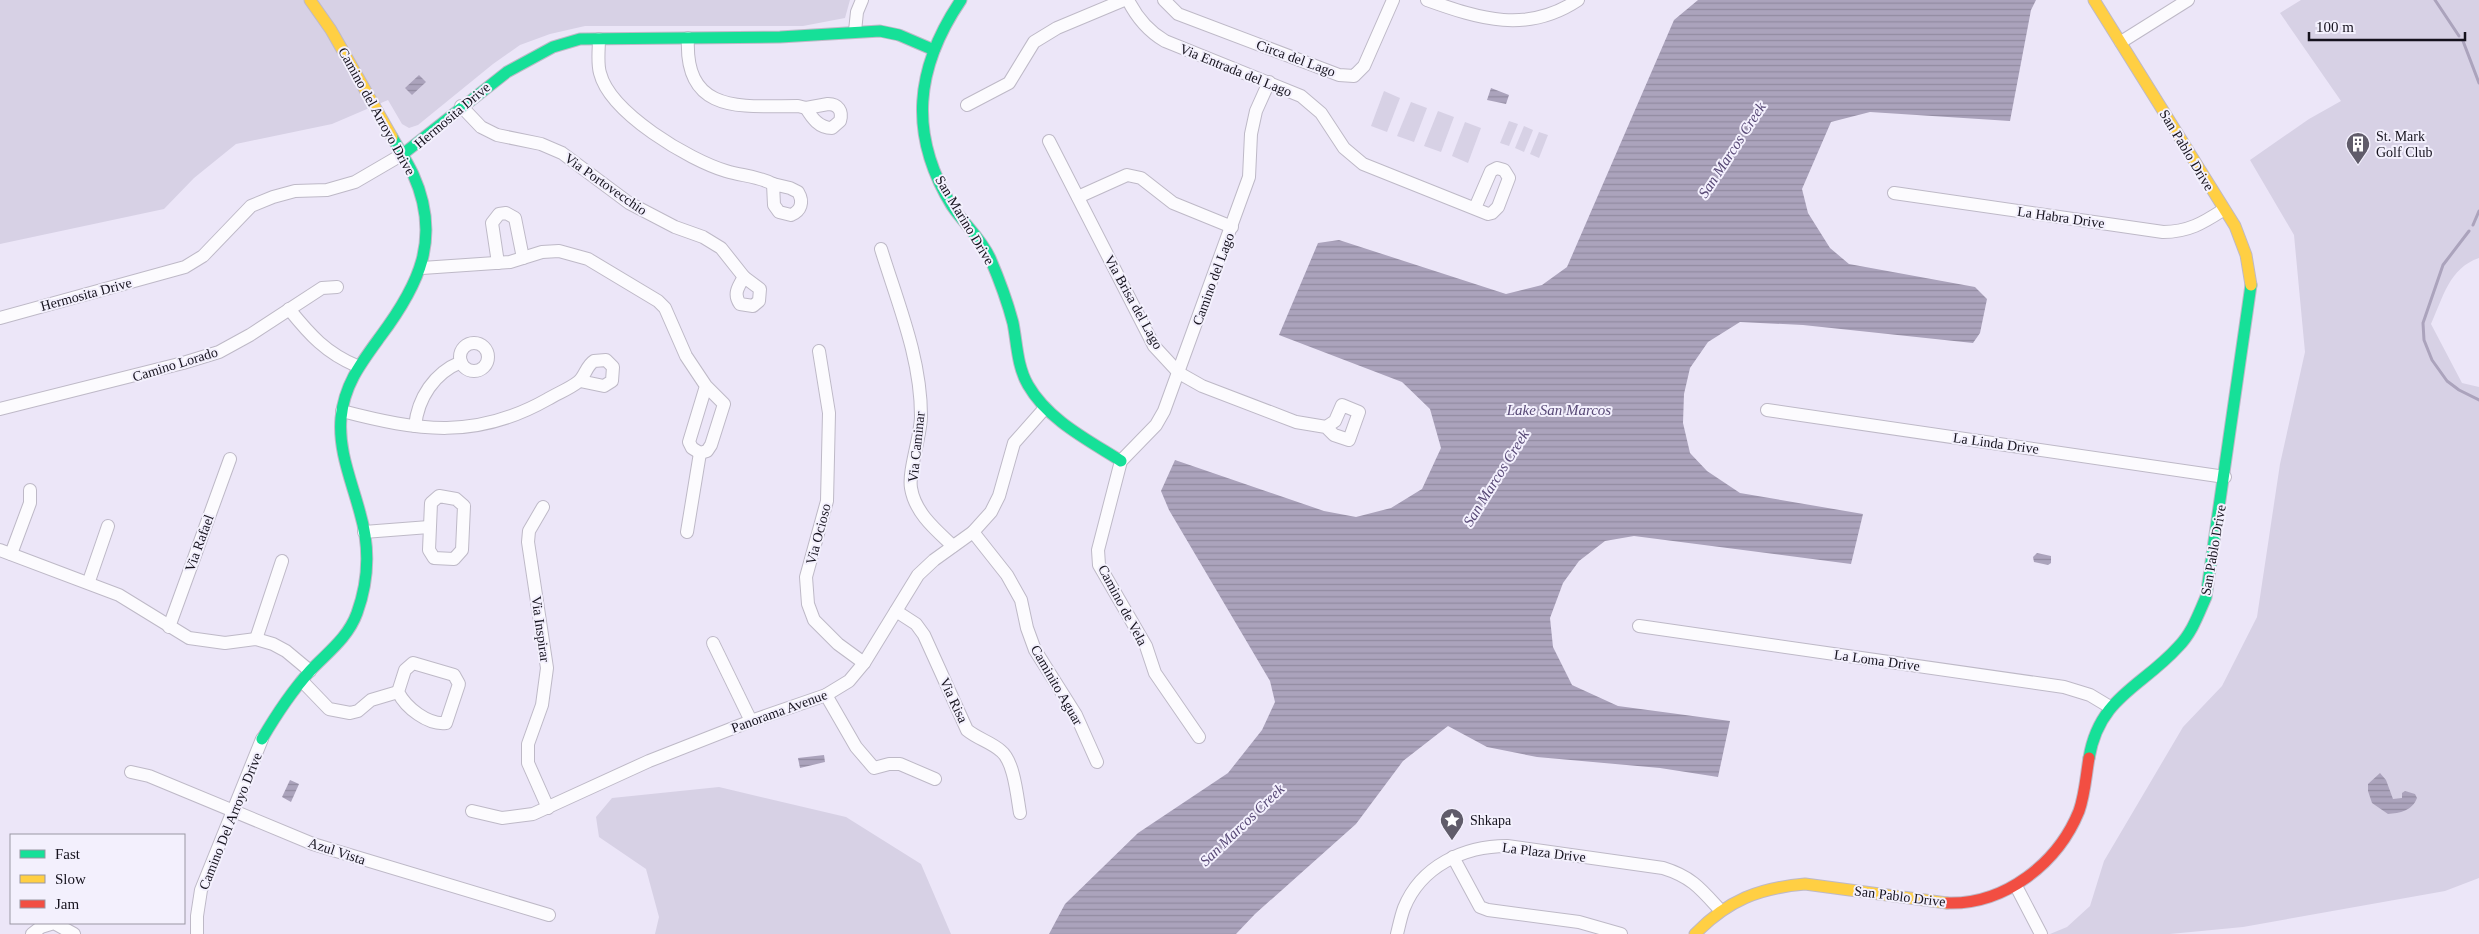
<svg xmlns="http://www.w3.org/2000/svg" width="2479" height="934" font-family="Georgia,serif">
  <defs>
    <pattern id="water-rules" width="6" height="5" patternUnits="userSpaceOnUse" patternTransform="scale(1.25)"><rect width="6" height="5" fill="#aba3bc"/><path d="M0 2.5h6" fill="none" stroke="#928ba1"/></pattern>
  </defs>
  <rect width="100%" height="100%" fill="#ece6f8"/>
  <g fill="#d7d1e5">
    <path d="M0,0H850L845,18L803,26H585L550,34L520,45L493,64L418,125L409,128L402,124L388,100L332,124L236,144L194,178L164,209L0,244Z"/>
    <path d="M2301,0H2479V258C2449,268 2443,298 2431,324L2462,383L2479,387V878L2445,891L2243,927L2170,934H2050L2067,927L2090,906L2104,861L2183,727L2222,686L2257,617L2280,464L2305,352L2294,235L2250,160L2309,119L2341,101L2280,13Z"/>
    <path d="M1384,91L1400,98L1387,132L1371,126Z"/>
    <path d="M1411,102L1427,108L1414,142L1397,136Z"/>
    <path d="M1438,111L1454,117L1441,152L1424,146Z"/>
    <path d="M1509,121L1518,124L1509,146L1500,143Z"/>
    <path d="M1465,122L1481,128L1468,163L1452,156Z"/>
    <path d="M1524,126L1533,130L1524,152L1515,148Z"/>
    <path d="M1539,132L1548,135L1539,158L1530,154Z"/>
    <path d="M719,787L846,817L921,864L951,934H655L659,917L646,869L599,837L596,817L612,798Z"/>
  </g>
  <g fill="url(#water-rules)">
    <path d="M1698,0H2036L2031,10L2010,121L1870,112L1831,122L1802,189L1808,213L1830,248L1849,264L1975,287L1987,299L1980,333L1973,343L1803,325L1740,322L1708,342L1690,368L1684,394L1683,423L1690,453L1707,471L1740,493L1863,514L1851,564L1634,536L1605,541L1579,561L1563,583L1550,618L1553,647L1572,685L1618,706L1730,721L1718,777L1660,768L1537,757L1487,747L1448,726L1403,761L1356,824L1255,914L1236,934H1049L1065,904L1138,833L1228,773L1262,730L1275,702L1270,681L1169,510L1161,491L1175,460L1324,511L1356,517L1391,508L1422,489L1441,448L1430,409L1402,382L1279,335L1318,243L1339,240L1506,294L1542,285L1567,267L1674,20Z"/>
    <path d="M419,75L426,82L412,95L405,88Z"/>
    <path d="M1491,88L1509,95L1506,104L1487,100Z"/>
    <path d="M2037,553L2051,556V563L2048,565L2034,562L2033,557Z"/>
    <path d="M824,755L825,762L800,768L798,758Z"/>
    <path d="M2380,773L2386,780L2393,799L2402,798V793L2405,791L2415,794L2417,798C2412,811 2400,813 2388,814L2372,803L2368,791V784Z"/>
    <path d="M290,780L299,784L291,802L282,797Z"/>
  </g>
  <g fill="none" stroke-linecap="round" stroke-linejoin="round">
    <g stroke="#aba3bc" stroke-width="3">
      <path d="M2435,0L2459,36"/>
      <path d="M2463,41L2479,83"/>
      <path d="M2473,225L2479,211"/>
      <path d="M2469,231L2443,265L2423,323L2424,340L2432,360L2447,381L2459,390L2479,400"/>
    </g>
    <g stroke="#beb9c7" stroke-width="14">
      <g id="street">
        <path d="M1128,0C1137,18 1148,31 1165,41L1301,96L1321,113L1344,148L1363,164L1488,214L1492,213L1498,207L1509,178L1504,170L1497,168L1491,171L1475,208"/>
        <path d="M1164,0L1178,14L1339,75L1354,76L1364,66L1393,0"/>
        <path d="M1427,0C1480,19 1527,34 1578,0"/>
        <path d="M855,31L857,12L862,0"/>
        <path d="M688,38C684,115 742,106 798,106L806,108"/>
        <path d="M599,39C599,49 597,63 600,73C610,113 689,160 726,171C742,176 758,176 773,184"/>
        <path d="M2121,42L2188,0"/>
        <path d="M828,104C838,104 843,111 840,121L832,128C819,128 812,118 806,108Z"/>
        <path d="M967,105L1009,83L1034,42L1057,28L1124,0"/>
        <path d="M461,106L481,127L497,135L541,144L562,153L629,203L675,227L703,237L721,248L744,277"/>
        <path d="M1049,141L1154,346L1179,373L1202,386L1296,422L1326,427L1334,435L1349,440L1359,412L1342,405L1335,421L1326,427"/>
        <path d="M773,184L790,188L798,192C804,202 801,211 791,215L779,212L774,205Z"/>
        <path d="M1894,193L2163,232C2188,232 2203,223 2223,210"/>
        <path d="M1078,197L1127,175L1141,178L1173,203L1232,227"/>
        <path d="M881,249C898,304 921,358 921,416C921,436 908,471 911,488C915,513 936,530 953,546"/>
        <path d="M498,263L492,223L499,214L506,213L515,218L523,258"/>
        <path d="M422,268L510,262L542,252L559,251L588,259L658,301L665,308L686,356L706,386L724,404L711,445L707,451L700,453L692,448L689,442L706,386"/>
        <path d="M744,277L760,289L759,301L753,306L740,304C733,294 738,287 744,277Z"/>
        <path d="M289,309C310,335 326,353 357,366"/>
        <path d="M0,318L185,267L203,256L251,206L273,197L295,191L327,190L355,182L403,154"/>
        <circle cx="474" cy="357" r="14"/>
        <path d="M819,351L829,413L827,501L806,577L808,604L814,620L838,644L864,663"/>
        <path d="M0,409L183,363L219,352L250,335L322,288L337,287"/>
        <path d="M1767,410L2225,477"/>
        <path d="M342,411C419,431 476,440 548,399C558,393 569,389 578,382C585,377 586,366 594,361L606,360L613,367L612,381L604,386L580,381"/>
        <path d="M415,426C418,398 434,373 461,362"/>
        <path d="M439,496L456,499L464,506L462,550L454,559L434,558L429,550L431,503Z"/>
        <path d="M543,507L529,531L528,542L547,668L542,705L528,744V763L548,808"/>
        <path d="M364,532L429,527"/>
        <path d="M687,532L700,453"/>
        <path d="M973,532L1007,575L1021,600L1027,628L1035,650L1076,715L1097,762"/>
        <path d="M0,550L119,595L189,638L225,643L256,639L273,644L286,651L310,671"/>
        <path d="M11,554L30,503V490"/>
        <path d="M89,581L108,526"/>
        <path d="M896,611L916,624L924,635L967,730C978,739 991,742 1001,751C1014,761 1017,796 1020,813"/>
        <path d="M1639,626L2064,687L2090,695L2110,707"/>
        <path d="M169,627L230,459"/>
        <path d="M256,639L282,561"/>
        <path d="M713,643L751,721"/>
        <path d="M413,663L454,675L459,684L446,723C428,725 406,708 398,692L405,670Z"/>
        <path d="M302,681L329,709L350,713L358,711L371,700L398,692"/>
        <path d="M826,695L856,747L874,768L889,764H900L935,779"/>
        <path d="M1199,737L1155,673L1146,646L1099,565L1098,550L1121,461L1156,425L1164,411L1249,177L1251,134L1256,111L1269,82"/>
        <path d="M131,772L149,776L313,844L549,915"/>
        <path d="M472,811L502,818L533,814L649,761L751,721L826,695L849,681L864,663L918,575L934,560L973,532L991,512L999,496L1014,443L1045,408"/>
        <path d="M1453,857L1480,907L1488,910L1579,922L1621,934"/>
        <path d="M2016,886L2041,934"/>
        <path d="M32,934L41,927L54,923L74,934"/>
        <path d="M197,934V916L201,890L262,739"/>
        <path d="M1397,934C1399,926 1401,916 1404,908C1421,866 1464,846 1507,846L1663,868C1692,877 1701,889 1720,910"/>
      </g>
    </g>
    <g stroke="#beb9c7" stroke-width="13">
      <g id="fast">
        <path d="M961,0C915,68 908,134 952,206C964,224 981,238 990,258C999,279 1007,300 1013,323C1017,343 1017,366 1028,385C1048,420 1088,440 1121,461"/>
        <path d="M403,154L507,72L553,47L580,39L780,37L880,31L899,35L934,50"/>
        <path d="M262,739C276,715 291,692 310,671C327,653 348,638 357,613C369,580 370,547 360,513C352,482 338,451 341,418C344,385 361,363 380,337C419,285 442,238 413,174C407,161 399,149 392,137"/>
        <path d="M2089,758C2099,697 2142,687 2178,647C2192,633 2198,615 2206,597L2251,285"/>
      </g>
    </g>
    <g stroke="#beb9c7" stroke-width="13">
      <g id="slow">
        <path d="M310,0L331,30L392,137"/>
        <path d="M2094,0L2235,226L2246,255L2251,285"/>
        <path d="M1695,934C1728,900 1759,888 1805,884L1947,903"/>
      </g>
    </g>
    <g stroke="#beb9c7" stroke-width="13">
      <path id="jam" d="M1947,903C2005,905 2058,863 2079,811C2085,794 2086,775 2089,758"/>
    </g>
    <use href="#street" stroke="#fcfbfe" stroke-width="12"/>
    <use href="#fast" stroke="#16e098" stroke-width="11"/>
    <use href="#slow" stroke="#ffcf43" stroke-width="11"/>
    <use href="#jam" stroke="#f24e42" stroke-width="11"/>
  </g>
  <defs>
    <g id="building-pin" transform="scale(1.25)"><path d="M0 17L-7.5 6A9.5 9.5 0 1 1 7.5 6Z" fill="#605c6a" stroke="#f3f0fd"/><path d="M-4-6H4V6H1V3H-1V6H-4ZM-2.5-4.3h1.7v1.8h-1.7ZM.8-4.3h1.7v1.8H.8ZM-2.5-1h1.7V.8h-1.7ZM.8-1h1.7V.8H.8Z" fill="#fff"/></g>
    <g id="sight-pin" transform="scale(1.25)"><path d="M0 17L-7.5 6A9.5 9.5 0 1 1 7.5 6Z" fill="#605c6a" stroke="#f3f0fd"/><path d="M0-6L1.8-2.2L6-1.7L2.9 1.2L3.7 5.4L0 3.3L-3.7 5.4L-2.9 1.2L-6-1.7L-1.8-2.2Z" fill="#fff"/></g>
  </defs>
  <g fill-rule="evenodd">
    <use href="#building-pin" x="2358" y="144"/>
    <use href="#sight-pin" x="1452" y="820"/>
  </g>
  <g text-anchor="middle" stroke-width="4" stroke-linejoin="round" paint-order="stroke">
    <g font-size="14" fill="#15121d" stroke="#f3f0fd">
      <text transform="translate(1296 58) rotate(20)" y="5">Circa del Lago</text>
      <text transform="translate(1236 70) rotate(22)" y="5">Via Entrada del Lago</text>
      <text transform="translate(377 111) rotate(61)" y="5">Camino del Arroyo Drive</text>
      <text transform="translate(452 115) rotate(-40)" y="5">Hermosita Drive</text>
      <text transform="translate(2187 150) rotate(59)" y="5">San Pablo Drive</text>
      <text transform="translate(606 184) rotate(35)" y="5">Via Portovecchio</text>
      <text transform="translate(2061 217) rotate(8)" y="5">La Habra Drive</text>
      <text transform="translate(965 220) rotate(59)" y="5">San Marino Drive</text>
      <text transform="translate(1213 279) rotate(-70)" y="5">Camino del Lago</text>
      <text transform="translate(86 294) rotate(-15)" y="5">Hermosita Drive</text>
      <text transform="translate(1134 302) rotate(61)" y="5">Via Brisa del Lago</text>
      <text transform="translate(175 364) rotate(-17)" y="5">Camino Lorado</text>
      <text transform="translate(1996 443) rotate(8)" y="5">La Linda Drive</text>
      <text transform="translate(916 447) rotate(-84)" y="5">Via Caminar</text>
      <text transform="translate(818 534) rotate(-75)" y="5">Via Ocioso</text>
      <text transform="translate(199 543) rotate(-70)" y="5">Via Rafael</text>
      <text transform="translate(2213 550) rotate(-80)" y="5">San Pablo Drive</text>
      <text transform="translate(1123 605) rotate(62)" y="5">Camino de Vela</text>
      <text transform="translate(541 629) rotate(82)" y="5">Via Inspirar</text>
      <text transform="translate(1877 660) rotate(8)" y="5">La Loma Drive</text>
      <text transform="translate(1057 685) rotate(60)" y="5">Caminito Aguar</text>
      <text transform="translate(954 700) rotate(65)" y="5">Via Risa</text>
      <text transform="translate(779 711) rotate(-20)" y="5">Panorama Avenue</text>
      <text transform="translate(230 821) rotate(-68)" y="5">Camino Del Arroyo Drive</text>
      <text transform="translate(337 851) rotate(18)" y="5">Azul Vista</text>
      <text transform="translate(1544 852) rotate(7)" y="5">La Plaza Drive</text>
      <text transform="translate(1900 896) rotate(7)" y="5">San Pablo Drive</text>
    </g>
    <g font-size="14" fill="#15121d" stroke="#f3f0fd" text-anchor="start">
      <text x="2376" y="141">St. Mark<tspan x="2376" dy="16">Golf Club</tspan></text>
      <text x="1470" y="825">Shkapa</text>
    </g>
    <g font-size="15" font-style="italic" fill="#584976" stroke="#f3f0fd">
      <text transform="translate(1732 150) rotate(-57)" y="5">San Marcos Creek</text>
      <text x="1559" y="415">Lake San Marcos</text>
      <text transform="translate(1496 478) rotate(-58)" y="5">San Marcos Creek</text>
      <text transform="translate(1242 825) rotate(-44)" y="5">San Marcos Creek</text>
    </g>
  </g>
  <rect x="10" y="834" width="175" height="90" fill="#f3f0fd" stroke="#9a97a3"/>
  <rect x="20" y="850" width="25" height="8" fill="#16e098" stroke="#9a97a3"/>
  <text x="55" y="859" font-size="15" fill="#15121d">Fast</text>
  <rect x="20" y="875" width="25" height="8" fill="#ffcf43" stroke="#9a97a3"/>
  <text x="55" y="884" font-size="15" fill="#15121d">Slow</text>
  <rect x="20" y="900" width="25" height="8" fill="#f24e42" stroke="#9a97a3"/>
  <text x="55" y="909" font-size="15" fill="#15121d">Jam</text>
  <path d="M2309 32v8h156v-8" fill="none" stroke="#15121d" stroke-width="2.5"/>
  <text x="2316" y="32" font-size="15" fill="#15121d" stroke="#f3f0fd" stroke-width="4" paint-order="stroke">100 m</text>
</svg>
